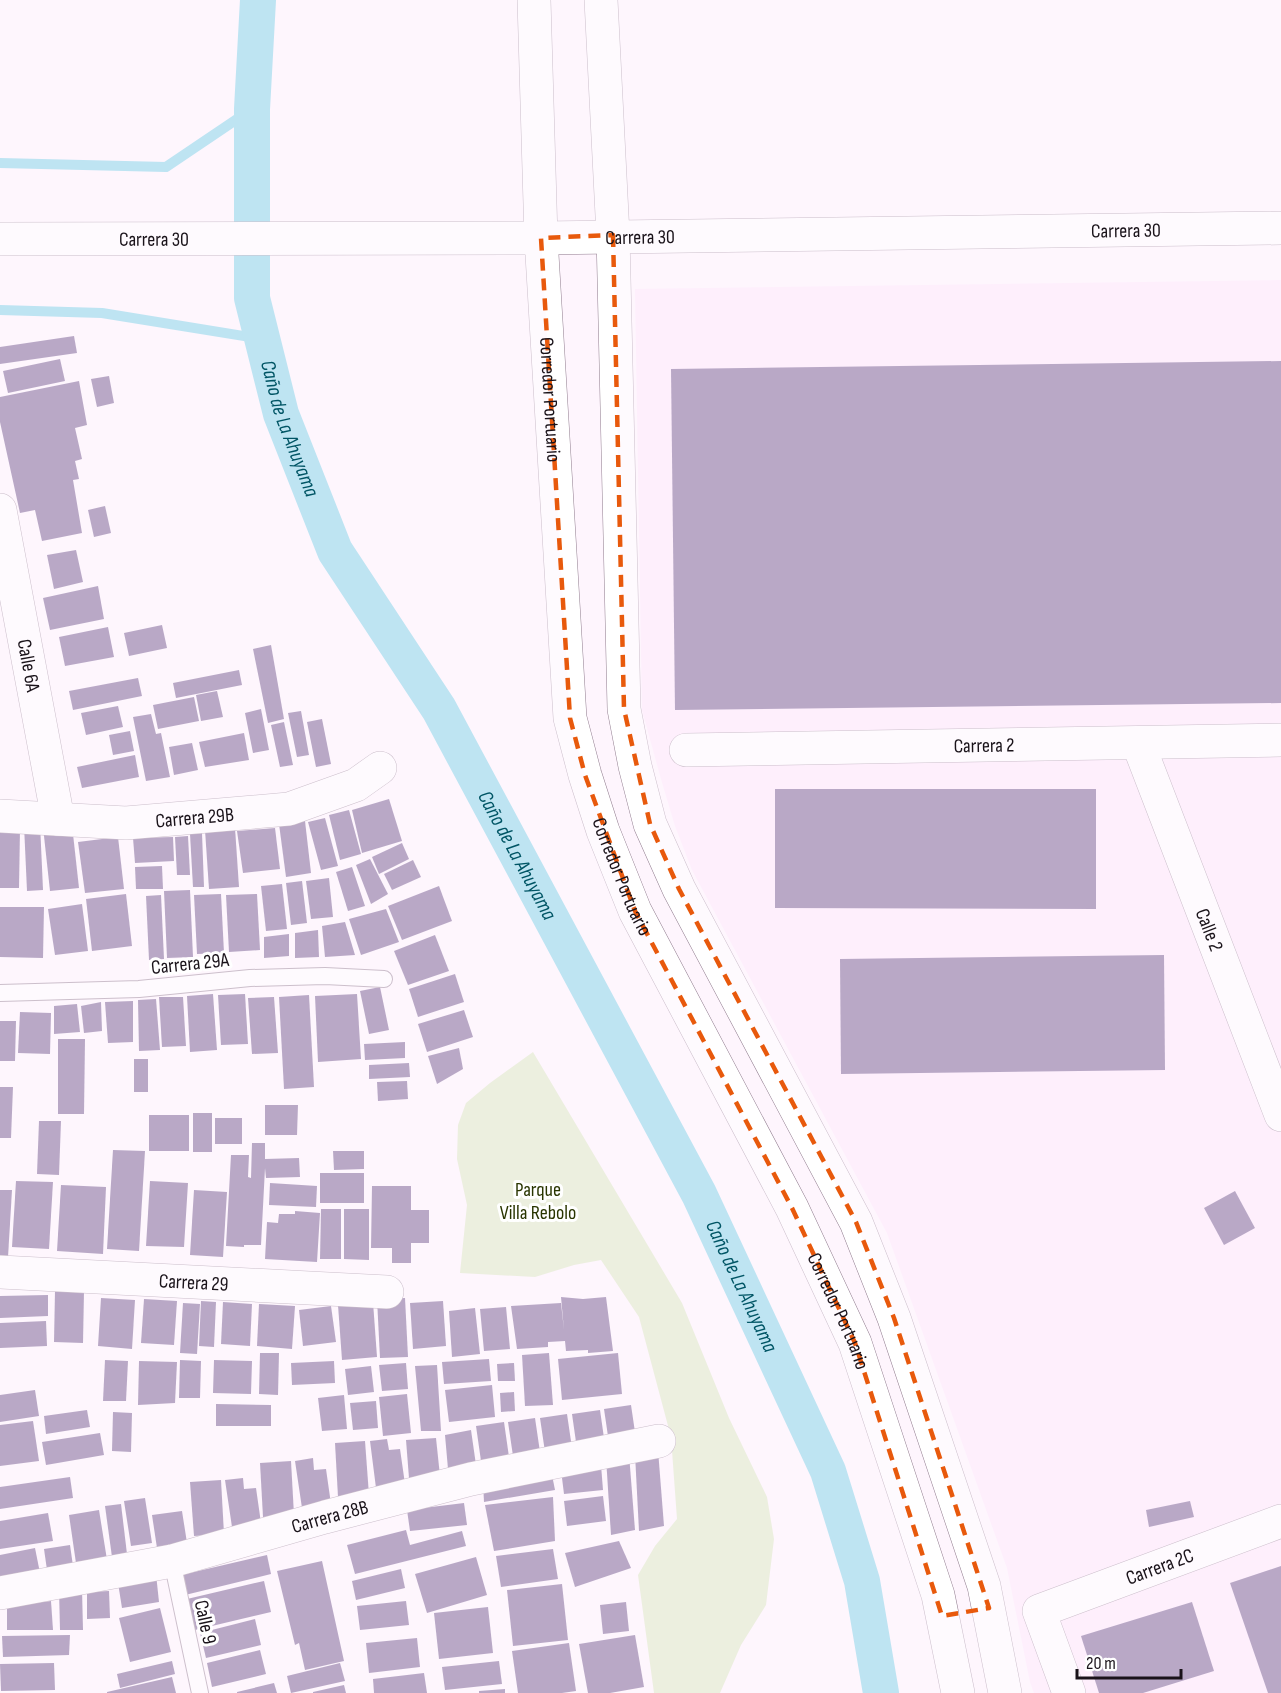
<svg xmlns="http://www.w3.org/2000/svg" width="1281" height="1693" font-family="'Sofia Sans Condensed',sans-serif">
  <rect width="100%" height="100%" fill="#fef5fd"/>
  <path fill="#fee6fb" d="M1281,280V1693H1034L1030,1682L1007,1568L887,1233L692,870L675,826L661,779L642,710L635,289Z"/>
  <path fill="#d8e6bb" d="M533,1052L682,1303L729,1418L767,1497L774,1539L766,1605L741,1645L720,1693H654L638,1575L655,1546L677,1519L671,1437L639,1317L601,1260L574,1265L535,1277L460,1273L467,1205L457,1159L458,1125L466,1103L490,1083Z"/>
  <g fill="none" stroke-linecap="round" stroke-linejoin="round">
    <g stroke="#71cee5" stroke-width="10">
      <path d="M0,163L166,167L252,109"/>
      <path d="M0,310L102,313L262,339"/>
    </g>
    <path stroke="#71cee5" stroke-width="36" id="s1" d="M258,0L252,109V298L281,414L335,551L439,709L699,1194L828,1471L862,1581L881,1693"/>
  </g>
  <g fill="#674b84">
    <path d="M74,336L77,353L0,364V347Z"/>
    <path d="M60,359L65,381L8,393L3,371Z"/>
    <path d="M1281,361V703L675,710L671,369Z"/>
    <path d="M109,376L114,403L97,407L91,379Z"/>
    <path d="M79,381L87,425L75,428L82,459L75,461L79,479L73,480L82,533L42,541L35,510L20,513L0,422V397Z"/>
    <path d="M105,506L111,533L94,537L88,510Z"/>
    <path d="M76,550L83,582L54,589L47,555Z"/>
    <path d="M98,586L104,619L50,630L43,598Z"/>
    <path d="M162,625L167,648L129,656L124,633Z"/>
    <path d="M108,627L114,657L65,666L59,637Z"/>
    <path d="M271,645L284,719L268,723L253,649Z"/>
    <path d="M239,670L242,685L176,698L173,683Z"/>
    <path d="M138,678L142,696L73,710L69,691Z"/>
    <path d="M217,691L223,717L201,721L196,695Z"/>
    <path d="M194,697L199,721L158,729L153,705Z"/>
    <path d="M118,706L123,727L86,735L81,713Z"/>
    <path d="M261,709L269,750L253,753L245,713Z"/>
    <path d="M301,711L309,755L297,757L288,713Z"/>
    <path d="M151,714L156,734L161,733L170,777L146,781L133,717Z"/>
    <path d="M322,719L331,764L316,767L307,722Z"/>
    <path d="M284,722L293,765L280,767L271,725Z"/>
    <path d="M130,731L134,751L113,755L109,735Z"/>
    <path d="M244,733L249,760L205,767L199,742Z"/>
    <path d="M192,743L198,770L174,775L169,747Z"/>
    <path d="M135,755L139,777L82,788L77,767Z"/>
    <path d="M775,789H1096V909L775,908Z"/>
    <path d="M389,799L402,841L362,853L352,810Z"/>
    <path d="M349,810L361,854L340,860L329,815Z"/>
    <path d="M325,818L338,866L321,870L308,822Z"/>
    <path d="M305,821L311,873L286,877L279,824Z"/>
    <path d="M40,823L43,890L27,891L24,825Z"/>
    <path d="M72,825L79,888L50,891L43,827Z"/>
    <path d="M235,828L239,887L209,889L205,830Z"/>
    <path d="M275,828L280,869L243,873L237,831Z"/>
    <path d="M0,829H20L19,888H0Z"/>
    <path d="M202,833L204,887H193L190,834Z"/>
    <path d="M188,836L190,875H177L175,837Z"/>
    <path d="M118,837L124,889L85,893L78,842Z"/>
    <path d="M173,837L174,861L135,863L133,838Z"/>
    <path d="M402,843L409,859L379,874L372,857Z"/>
    <path d="M370,859L388,894L371,904L356,865Z"/>
    <path d="M413,860L421,877L392,890L384,874Z"/>
    <path d="M162,866L163,889H136L135,867Z"/>
    <path d="M352,867L365,906L348,911L336,872Z"/>
    <path d="M329,878L333,917L311,919L306,881Z"/>
    <path d="M302,881L307,923L291,925L286,883Z"/>
    <path d="M282,884L287,929L266,931L261,886Z"/>
    <path d="M439,886L452,921L402,940L388,906Z"/>
    <path d="M190,890L193,957L167,958L164,891Z"/>
    <path d="M126,894L132,946L92,951L86,899Z"/>
    <path d="M221,894L224,953L197,954L194,895Z"/>
    <path d="M257,894L260,950L229,952L226,895Z"/>
    <path d="M161,895L164,959L149,960L146,896Z"/>
    <path d="M82,904L88,951L55,955L48,909Z"/>
    <path d="M0,907H44L43,958L0,957Z"/>
    <path d="M386,909L399,942L361,955L349,919Z"/>
    <path d="M345,922L355,955L325,957L322,926Z"/>
    <path d="M318,930L319,957L295,958V933Z"/>
    <path d="M289,934V956L264,958V937Z"/>
    <path d="M435,935L449,971L408,985L394,951Z"/>
    <path d="M1164,955L1165,1070L841,1074L840,959Z"/>
    <path d="M455,974L464,1002L418,1017L409,989Z"/>
    <path d="M380,987L389,1030L369,1034L360,991Z"/>
    <path d="M213,994L217,1050L190,1052L187,996Z"/>
    <path d="M245,994L248,1044L221,1045L218,995Z"/>
    <path d="M357,994L361,1059L318,1062L315,996Z"/>
    <path d="M309,995L314,1087L284,1089L279,997Z"/>
    <path d="M159,997H183L186,1046L162,1047Z"/>
    <path d="M274,997L278,1053L252,1054L248,998Z"/>
    <path d="M156,999L160,1050L139,1051L138,1000Z"/>
    <path d="M133,1001V1042L108,1043L105,1002Z"/>
    <path d="M101,1002L102,1031L84,1033L81,1006Z"/>
    <path d="M77,1004L80,1032L54,1034V1006Z"/>
    <path d="M464,1010L473,1037L427,1052L418,1024Z"/>
    <path d="M20,1012L51,1013L50,1054L18,1053Z"/>
    <path d="M0,1021H16L15,1061H0Z"/>
    <path d="M58,1039H85L84,1114H58Z"/>
    <path d="M405,1042V1058L365,1060L364,1044Z"/>
    <path d="M459,1048L463,1069L437,1084L428,1056Z"/>
    <rect x="134" y="1059" width="14" height="33"/>
    <path d="M409,1063L410,1077L369,1079V1065Z"/>
    <path d="M407,1081L408,1099L378,1101L377,1082Z"/>
    <path d="M0,1087H13L11,1138H0Z"/>
    <path d="M265,1105H298L297,1135H265Z"/>
    <rect x="193" y="1113" width="19" height="39"/>
    <rect x="149" y="1115" width="40" height="36"/>
    <rect x="215" y="1118" width="27" height="26"/>
    <path d="M39,1121H61L59,1175L37,1174Z"/>
    <path d="M252,1143H265V1159L299,1158L300,1177L266,1178L265,1168L261,1245H244V1247L226,1246L231,1155H249L248,1177L251,1178Z"/>
    <path d="M113,1150L145,1151L139,1251L107,1249Z"/>
    <path d="M333,1151H364V1169L334,1170Z"/>
    <rect x="320" y="1173" width="44" height="30"/>
    <path d="M16,1181L53,1182L49,1249L12,1247Z"/>
    <path d="M150,1181L188,1183L184,1247L146,1246Z"/>
    <path d="M270,1183L317,1186L316,1207L269,1205Z"/>
    <path d="M61,1185L106,1187L103,1254L57,1251Z"/>
    <path d="M372,1186H411V1210H429V1243H411V1263H392V1248H371Z"/>
    <path d="M0,1190H12L8,1257H0Z"/>
    <path d="M194,1190L227,1192L223,1257L190,1255Z"/>
    <path d="M1235,1191L1255,1228L1224,1245L1204,1208Z"/>
    <path d="M321,1209H341V1259H320Z"/>
    <path d="M344,1209H369V1260L344,1259Z"/>
    <path d="M295,1211L320,1213L317,1262L265,1259L267,1222L278,1223L279,1214H295Z"/>
    <path d="M55,1291H84L83,1343L54,1342Z"/>
    <path d="M48,1295V1316L0,1318V1296Z"/>
    <path d="M561,1297L583,1299L606,1297L613,1351L588,1353V1350L566,1351L565,1341L548,1342V1347L517,1349L511,1306L561,1303L564,1330Z"/>
    <path d="M101,1298L135,1300L132,1349L98,1346Z"/>
    <path d="M405,1298L408,1357L380,1358L377,1299Z"/>
    <path d="M144,1299L177,1301L174,1345L141,1343Z"/>
    <path d="M201,1301L216,1302L214,1347L199,1346Z"/>
    <path d="M443,1301L446,1346L413,1349L410,1303Z"/>
    <path d="M223,1302L252,1304L250,1346L221,1344Z"/>
    <path d="M373,1302L377,1357L342,1360L338,1305Z"/>
    <path d="M183,1303L200,1304L197,1354L180,1353Z"/>
    <path d="M259,1304L295,1306L292,1349L257,1346Z"/>
    <path d="M331,1306L336,1342L303,1346L299,1310Z"/>
    <path d="M506,1307L510,1349L484,1351L480,1309Z"/>
    <path d="M475,1308L480,1354L452,1357L449,1311Z"/>
    <path d="M46,1321L47,1346L0,1348V1323Z"/>
    <path d="M260,1353H279L278,1395L259,1394Z"/>
    <path d="M549,1353L553,1405L525,1406L522,1355Z"/>
    <path d="M618,1353L622,1394L562,1400L558,1359Z"/>
    <path d="M489,1359L491,1381L444,1384L442,1362Z"/>
    <path d="M105,1360L128,1361L126,1401H103Z"/>
    <path d="M180,1360L201,1361L200,1398H179Z"/>
    <path d="M214,1360L252,1361L251,1394L213,1393Z"/>
    <path d="M139,1361L177,1362L175,1403L138,1405Z"/>
    <path d="M334,1361L335,1383L292,1385L291,1363Z"/>
    <path d="M406,1363L408,1389L382,1391L379,1365Z"/>
    <path d="M514,1363L515,1381H498L497,1364Z"/>
    <path d="M437,1365L441,1431H421L415,1366Z"/>
    <path d="M371,1366L374,1392L348,1395L345,1369Z"/>
    <path d="M492,1385L495,1417L449,1422L445,1390Z"/>
    <path d="M35,1390L39,1416L0,1422V1395Z"/>
    <path d="M514,1392L515,1411L501,1412L500,1393Z"/>
    <path d="M407,1394L411,1433L383,1436L379,1397Z"/>
    <path d="M344,1395L347,1429L322,1431L318,1398Z"/>
    <path d="M376,1401L378,1428L353,1430L350,1403Z"/>
    <path d="M216,1404L271,1405V1426H216Z"/>
    <path d="M631,1405L636,1439L609,1443L604,1409Z"/>
    <path d="M87,1410L90,1427L46,1434L44,1416Z"/>
    <path d="M600,1410L605,1445L577,1449L572,1414Z"/>
    <path d="M113,1412L132,1413L131,1452L112,1451Z"/>
    <path d="M567,1414L572,1448L545,1452L540,1418Z"/>
    <path d="M535,1418L540,1452L513,1456L508,1422Z"/>
    <path d="M33,1421L39,1461L0,1466V1425Z"/>
    <path d="M504,1422L509,1457L481,1461L476,1426Z"/>
    <path d="M471,1430L476,1465L448,1469L445,1435Z"/>
    <path d="M100,1433L104,1455L46,1465L42,1442Z"/>
    <path d="M436,1438L440,1476L409,1478L406,1440Z"/>
    <path d="M387,1439L389,1450L400,1449L405,1484L376,1488L370,1441Z"/>
    <path d="M365,1441L369,1495L338,1497L335,1443Z"/>
    <path d="M658,1450L664,1526L639,1531L635,1454Z"/>
    <path d="M629,1454L635,1530L611,1535L606,1458Z"/>
    <path d="M313,1458L314,1470L326,1469L331,1504L302,1508L295,1461Z"/>
    <path d="M291,1461L294,1515L263,1517L260,1463Z"/>
    <path d="M601,1465L603,1490L564,1494L561,1470Z"/>
    <path d="M551,1470L555,1490L484,1502L483,1482Z"/>
    <path d="M70,1477L73,1498L0,1509V1487Z"/>
    <path d="M243,1478L244,1489L256,1488L261,1523L232,1527L225,1480Z"/>
    <path d="M221,1480L224,1534L194,1536L190,1482Z"/>
    <path d="M603,1496L606,1521L567,1526L564,1501Z"/>
    <path d="M553,1497L555,1541L494,1551L485,1505Z"/>
    <path d="M145,1498L152,1543L131,1546L124,1501Z"/>
    <path d="M1190,1501L1194,1517L1149,1527L1146,1510Z"/>
    <path d="M464,1503L467,1525L410,1531L407,1510Z"/>
    <path d="M121,1504L127,1554L112,1557L105,1506Z"/>
    <path d="M99,1510L108,1566L77,1570L69,1515Z"/>
    <path d="M182,1511L187,1543L157,1548L152,1515Z"/>
    <path d="M48,1513L53,1541L0,1549V1521Z"/>
    <path d="M406,1530L410,1545L462,1531L466,1546L355,1574L347,1545Z"/>
    <path d="M619,1541L631,1568L575,1587L565,1553Z"/>
    <path d="M70,1545L74,1573L48,1577L44,1549Z"/>
    <path d="M35,1548L41,1578L0,1585V1555Z"/>
    <path d="M553,1549L558,1579L501,1587L496,1556Z"/>
    <path d="M267,1555L271,1574L185,1595L181,1575Z"/>
    <path d="M476,1557L487,1595L427,1613L415,1574Z"/>
    <path d="M322,1561L344,1661L305,1670L299,1643L295,1645L277,1571Z"/>
    <path d="M1281,1566V1693H1268L1230,1583Z"/>
    <path d="M401,1569L405,1588L356,1600L352,1581Z"/>
    <path d="M156,1574L159,1602L122,1608L118,1583Z"/>
    <path d="M264,1581L271,1612L195,1630L187,1599Z"/>
    <path d="M562,1584L568,1640L513,1646L507,1590Z"/>
    <path d="M59,1589H82L83,1630H60Z"/>
    <path d="M109,1591L110,1618L87,1619V1592Z"/>
    <path d="M51,1601L53,1630H7V1606Z"/>
    <path d="M406,1601L409,1625L360,1630L357,1606Z"/>
    <path d="M626,1602L629,1631L603,1634L600,1605Z"/>
    <path d="M1192,1602L1214,1671L1143,1693H1099L1081,1636Z"/>
    <path d="M488,1607L493,1653L439,1659L434,1613Z"/>
    <path d="M160,1608L171,1652L130,1662L119,1618Z"/>
    <path d="M255,1619L261,1645L206,1658L200,1633Z"/>
    <path d="M70,1635L69,1655L3,1657L2,1636Z"/>
    <path d="M635,1635L644,1687L610,1693H588L579,1644Z"/>
    <path d="M417,1638L420,1667L369,1673L366,1643Z"/>
    <path d="M569,1643L576,1691L562,1693H518L512,1651Z"/>
    <path d="M260,1650L266,1674L212,1687L207,1663Z"/>
    <path d="M172,1661L175,1674L120,1688L117,1674Z"/>
    <path d="M499,1661L502,1684L445,1690L442,1667Z"/>
    <path d="M54,1663L55,1690L1,1691L0,1664Z"/>
    <path d="M340,1663L345,1681L291,1693L287,1676Z"/>
    <path d="M424,1673L427,1693H374L373,1679Z"/>
    <path d="M172,1677L176,1693H107V1692Z"/>
    <path d="M274,1683L277,1693H237V1692Z"/>
    <path d="M344,1685L346,1693H313V1692Z"/>
    <path d="M505,1689V1693H479V1691Z"/>
  </g>
  <g fill="none" stroke-linecap="round" stroke-linejoin="round">
    <g stroke="#917d8f" stroke-width="18">
      <g id="lane">
        <path d="M0,993L139,989L250,978L325,976L384,979"/>
        <path d="M172,1561L200,1693"/>
      </g>
    </g>
    <g stroke="#917d8f" stroke-width="34">
      <g id="street">
        <path id="s2" d="M0,510L58,819"/>
        <path id="s3" d="M1138,743L1281,1115"/>
        <path id="s4" d="M686,750L1281,740"/>
        <path id="s5" d="M0,816L126,823L289,809L356,785L380,768"/>
        <path id="s6" d="M0,1272L387,1292"/>
        <path id="s7" d="M0,1593L172,1561L325,1517L471,1479L659,1441"/>
        <path id="s8" d="M1069,1693L1039,1611L1281,1521"/>
      </g>
    </g>
    <g stroke="#917d8f" stroke-width="34">
      <g id="secondary">
        <path id="s9" d="M0,239L541,238L1281,228"/>
      </g>
    </g>
    <g stroke="#917d8f" stroke-width="34">
      <g id="primary">
        <path id="s10" d="M534,0L541,238L570,718L585,775L603,831L635,911L792,1208L855,1343L938,1595L958,1693"/>
        <path d="M601,0L613,235L624,709L635,766L650,824L679,889L856,1222L894,1318L984,1586L1005,1693"/>
      </g>
    </g>
    <use href="#lane" stroke="#fff" stroke-width="16"/>
    <use href="#street" stroke="#fff" stroke-width="33"/>
    <use href="#secondary" stroke="#fff" stroke-width="33"/>
    <use href="#primary" stroke="#fff" stroke-width="33"/>
  </g>
  <path d="M0 0H1281V1693H0ZM613,235L624,709L650,824L679,889L856,1222L894,1318L989,1608L942,1616L855,1343L792,1208L635,911L585,775L570,718L541,238Z" fill="#fef5fd" fill-opacity=".55" fill-rule="evenodd"/>
  <path fill="none" stroke="#e8590c" stroke-width="4.5" stroke-dasharray="12 8" stroke-linejoin="round" d="M613,235L624,709L650,824L679,889L856,1222L894,1318L989,1608L942,1616L855,1343L792,1208L635,911L585,775L570,718L541,238Z"/>
  <g text-anchor="middle" stroke-width="6" stroke-linejoin="round" paint-order="stroke">
    <g font-size="20" fill="#1a131a" stroke="#fff">
      <text dy="7" stroke="none"><textPath href="#s9" startOffset="1126">Carrera 30</textPath></text>
      <text dy="7" stroke="none"><textPath href="#s9" startOffset="640">Carrera 30</textPath></text>
      <text dy="7" stroke="none"><textPath href="#s9" startOffset="154">Carrera 30</textPath></text>
      <text dy="7" stroke="none"><textPath href="#s10" startOffset="400">Corredor Portuario</textPath></text>
      <text dy="7" stroke="none"><textPath href="#s2" startOffset="158">Calle 6A</textPath></text>
      <text dy="7" stroke="none"><textPath href="#s4" startOffset="298">Carrera 2</textPath></text>
      <text dy="7" stroke="none"><textPath href="#s5" startOffset="195">Carrera 29B</textPath></text>
      <text dy="7" stroke="none"><textPath href="#s10" startOffset="886">Corredor Portuario</textPath></text>
      <text dy="7" stroke="none"><textPath href="#s3" startOffset="200">Calle 2</textPath></text>
      <text transform="translate(190 963) rotate(-6)" y="7">Carrera 29A</text>
      <text dy="7" stroke="none"><textPath href="#s6" startOffset="194">Carrera 29</textPath></text>
      <text dy="7" stroke="none"><textPath href="#s10" startOffset="1372">Corredor Portuario</textPath></text>
      <text dy="7" stroke="none"><textPath href="#s7" startOffset="339">Carrera 28B</textPath></text>
      <text dy="7" stroke="none"><textPath href="#s8" startOffset="216">Carrera 2C</textPath></text>
      <text transform="translate(206 1622) rotate(78)" y="7">Calle 9</text>
    </g>
    <g font-size="20" fill="#293500" stroke="#fff">
      <text x="538" y="1196">Parque<tspan x="538" dy="23">Villa Rebolo</tspan></text>
    </g>
    <g font-size="21" font-style="italic" fill="#005565" stroke="#fff">
      <text dy="7" stroke="none"><textPath href="#s1" startOffset="434">Caño de La Ahuyama</textPath></text>
      <text dy="7" stroke="none"><textPath href="#s1" startOffset="920">Caño de La Ahuyama</textPath></text>
      <text dy="7" stroke="none"><textPath href="#s1" startOffset="1406">Caño de La Ahuyama</textPath></text>
    </g>
  </g>
  <path d="M1077 1669v9h104v-9" fill="none" stroke="#1a131a" stroke-width="3"/>
  <text x="1086" y="1669" font-size="18" fill="#1a131a" stroke="#ffffff" stroke-width="4.5" paint-order="stroke">20 m</text>
</svg>
